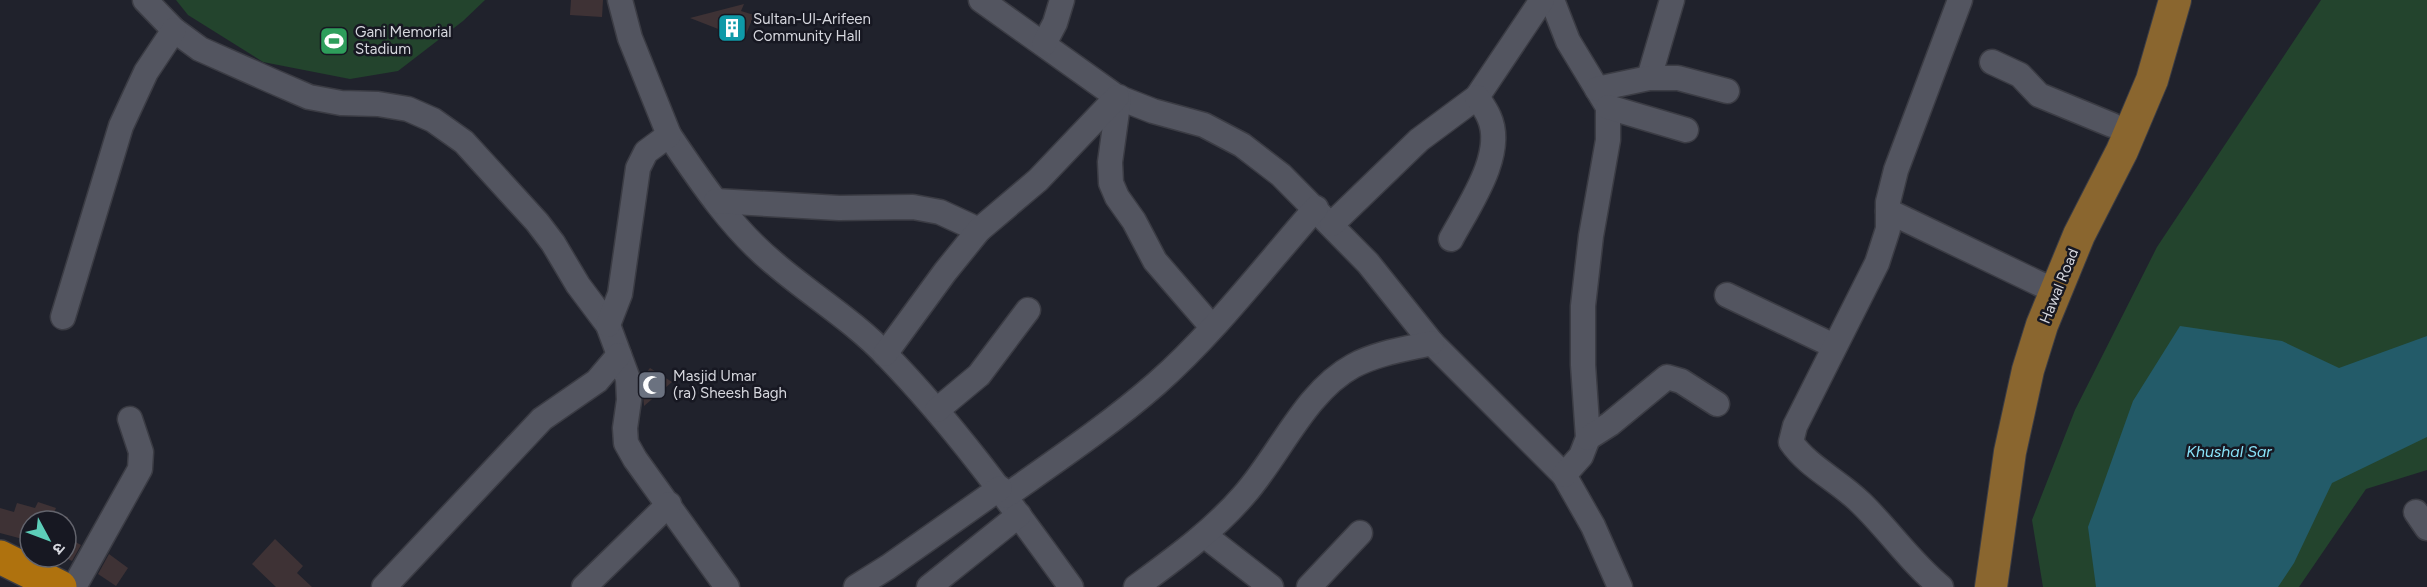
<svg xmlns="http://www.w3.org/2000/svg" width="2427" height="587" font-family="Figtree,'Noto Sans Devanagari',sans-serif">
  <rect width="100%" height="100%" fill="#20222c"/>
  <g fill="#23442d">
    <path d="M176,0H485L463,21L398,71L350,79L263,62L188,15Z"/>
    <path d="M2321,0H2427V470L2366,489L2299,587H2043L2032,520L2075,410L2157,247Z"/>
  </g>
  <path fill="#235b69" d="M2180,326L2282,341L2339,368L2427,336V437L2332,483L2294,563L2278,587H2096L2088,527L2133,401Z"/>
  <g fill="#3e3235">
    <path d="M571,0H603L602,17L570,15Z"/>
    <path d="M744,4L741,11L754,15L744,39L690,18Z"/>
    <path d="M650,368L672,382L644,406L642,378Z"/>
    <path d="M38,502L56,508L54,513L68,517L67,521H30V541L0,533V508L14,512L17,503L35,508Z"/>
    <path d="M66,537L81,545L72,561L66,558Z"/>
    <path d="M275,539L303,566L297,573L312,587H276L252,564Z"/>
    <path d="M109,554L128,568L116,586L98,574Z"/>
  </g>
  <g fill="none" stroke-linecap="round" stroke-linejoin="round">
    <g stroke="#3b3c44" stroke-width="27">
      <g id="minor">
        <path d="M145,0L174,30L200,49L272,81L309,97L341,103L378,104L408,109L433,120L464,142L537,222L553,243L578,285L608,325L628,379L629,400L625,428L626,443L635,459L727,587"/>
        <path d="M981,0L1117,97L1153,111L1204,125L1242,145L1281,175L1368,263L1432,343L1564,475L1593,526L1620,587"/>
        <path d="M1552,0L1568,41L1608,107V140L1591,236L1583,306V365L1588,438L1581,456L1564,475"/>
        <path d="M1044,44L1055,23L1062,0"/>
        <path d="M1992,62L2020,75L2039,95L2112,125"/>
        <path d="M1649,78L1672,0"/>
        <path d="M1597,89L1649,78H1678L1727,91"/>
        <path d="M1119,97L1110,162L1111,183L1117,197L1134,221L1155,261L1212,327"/>
        <path d="M1608,107L1686,130"/>
        <path d="M669,135C700,181 732,229 775,264C811,295 854,321 887,356C956,427 1013,507 1071,587"/>
        <path d="M716,201L839,208L913,207L940,212L979,230"/>
        <path d="M1888,211L2040,284L2057,289"/>
        <path d="M1332,224L1419,140L1477,97L1542,0"/>
        <path d="M1451,239C1468,207 1506,154 1489,117C1486,110 1481,103 1477,97"/>
        <path d="M1727,295L1834,346"/>
        <path d="M63,317L121,126L146,72L174,30"/>
        <path d="M608,325L620,294L638,168L646,152L669,135L630,38L620,0"/>
        <path d="M885,354L945,272L979,230L1038,180L1117,97"/>
        <path d="M937,410L979,375L1028,310"/>
        <path d="M1588,438L1610,424L1667,377L1681,381L1717,404"/>
        <path d="M1006,496C1057,460 1109,425 1156,384C1215,332 1264,267 1316,208"/>
        <path d="M2416,512L2427,528"/>
        <path d="M1204,535L1271,587"/>
        <path d="M74,587L140,469L141,452L130,419"/>
        <path d="M384,587L542,419L597,381L619,355"/>
        <path d="M584,587L669,504"/>
        <path d="M856,587L888,567L1000,488"/>
        <path d="M929,587L1019,515"/>
        <path d="M1136,587C1174,559 1213,531 1244,495C1279,456 1305,392 1353,366C1377,353 1406,349 1432,343"/>
        <path d="M1309,587L1360,533"/>
        <path d="M1941,587C1911,563 1889,530 1861,503C1839,481 1808,467 1791,442L1795,426L1877,263L1888,229V202L1896,170L1960,0"/>
      </g>
    </g>
    <g stroke="#3b3c44" stroke-width="34">
      <path id="major" d="M1991,587L2010,452L2028,370L2042,325L2079,235L2122,151L2152,80L2175,0"/>
    </g>
    <g stroke="#3b3c44" stroke-width="36">
      <path id="highway" d="M0,557L60,587"/>
    </g>
    <use href="#minor" stroke="#535560" stroke-width="24"/>
    <use href="#major" stroke="#8a662f" stroke-width="32"/>
    <use href="#highway" stroke="#af720e" stroke-width="33"/>
  </g>
  <defs>
    <g id="building-square" transform="scale(1.5)"><rect x="-9" y="-9" width="18" height="18" rx="4" fill="#0f9aa8" stroke="#171822"/><path d="M-4-6H4V6H1V3H-1V6H-4ZM-2.5-4.3h1.7v1.8h-1.7ZM.8-4.3h1.7v1.8H.8ZM-2.5-1h1.7V.8h-1.7ZM.8-1h1.7V.8H.8Z" fill="#fff"/></g>
    <g id="stadium-square" transform="scale(1.5)"><rect x="-9" y="-9" width="18" height="18" rx="4" fill="#2e9e5b" stroke="#171822"/><path d="M0-5a6.5 5 0 1 0 0 10a6.5 5 0 1 0 0-10ZM-3.5-1.8h7v3.6h-7Z" fill="#fff"/></g>
    <g id="mosque-square" transform="scale(1.5)"><rect x="-9" y="-9" width="18" height="18" rx="4" fill="#6b7280" stroke="#171822"/><path d="M3.5-4.9A6 6 0 1 0 3.5 4.9A5 5 0 1 1 3.5-4.9Z" fill="#fff"/></g>
  </defs>
  <g fill-rule="evenodd">
    <use href="#building-square" x="732" y="28"/>
    <use href="#stadium-square" x="334" y="41"/>
    <use href="#mosque-square" x="652" y="385"/>
  </g>
  <g text-anchor="middle" stroke-width="5" stroke-linejoin="round" paint-order="stroke">
    <g font-size="15" fill="#d6d7de" stroke="#171822" text-anchor="start">
      <text x="753" y="24">Sultan-Ul-Arifeen<tspan x="753" dy="17">Community Hall</tspan></text>
      <text x="355" y="37">Gani Memorial<tspan x="355" dy="17">Stadium</tspan></text>
      <text x="673" y="381">Masjid Umar<tspan x="673" dy="17">(ra) Sheesh Bagh</tspan></text>
    </g>
    <g font-size="15" fill="#d6d7de" stroke="#171822">
      <text transform="translate(2059 286) rotate(-68)" y="5">Hawal Road</text>
    </g>
    <g font-size="16" font-style="italic" fill="#89e3f9" stroke="#171822">
      <text x="2229" y="457">Khushal Sar</text>
    </g>
  </g>
  <g transform="translate(48 539) rotate(131)"><circle r="28" fill="#171822" stroke="#63646d" stroke-width="1.5"/>
  <path d="M0-4.5L10 22L0 15L-10 22Z" fill="#5dceb9"/>
  <text y="-9" font-size="16" font-weight="bold" text-anchor="middle" fill="#d6d7de">उ</text>
  </g>
</svg>
